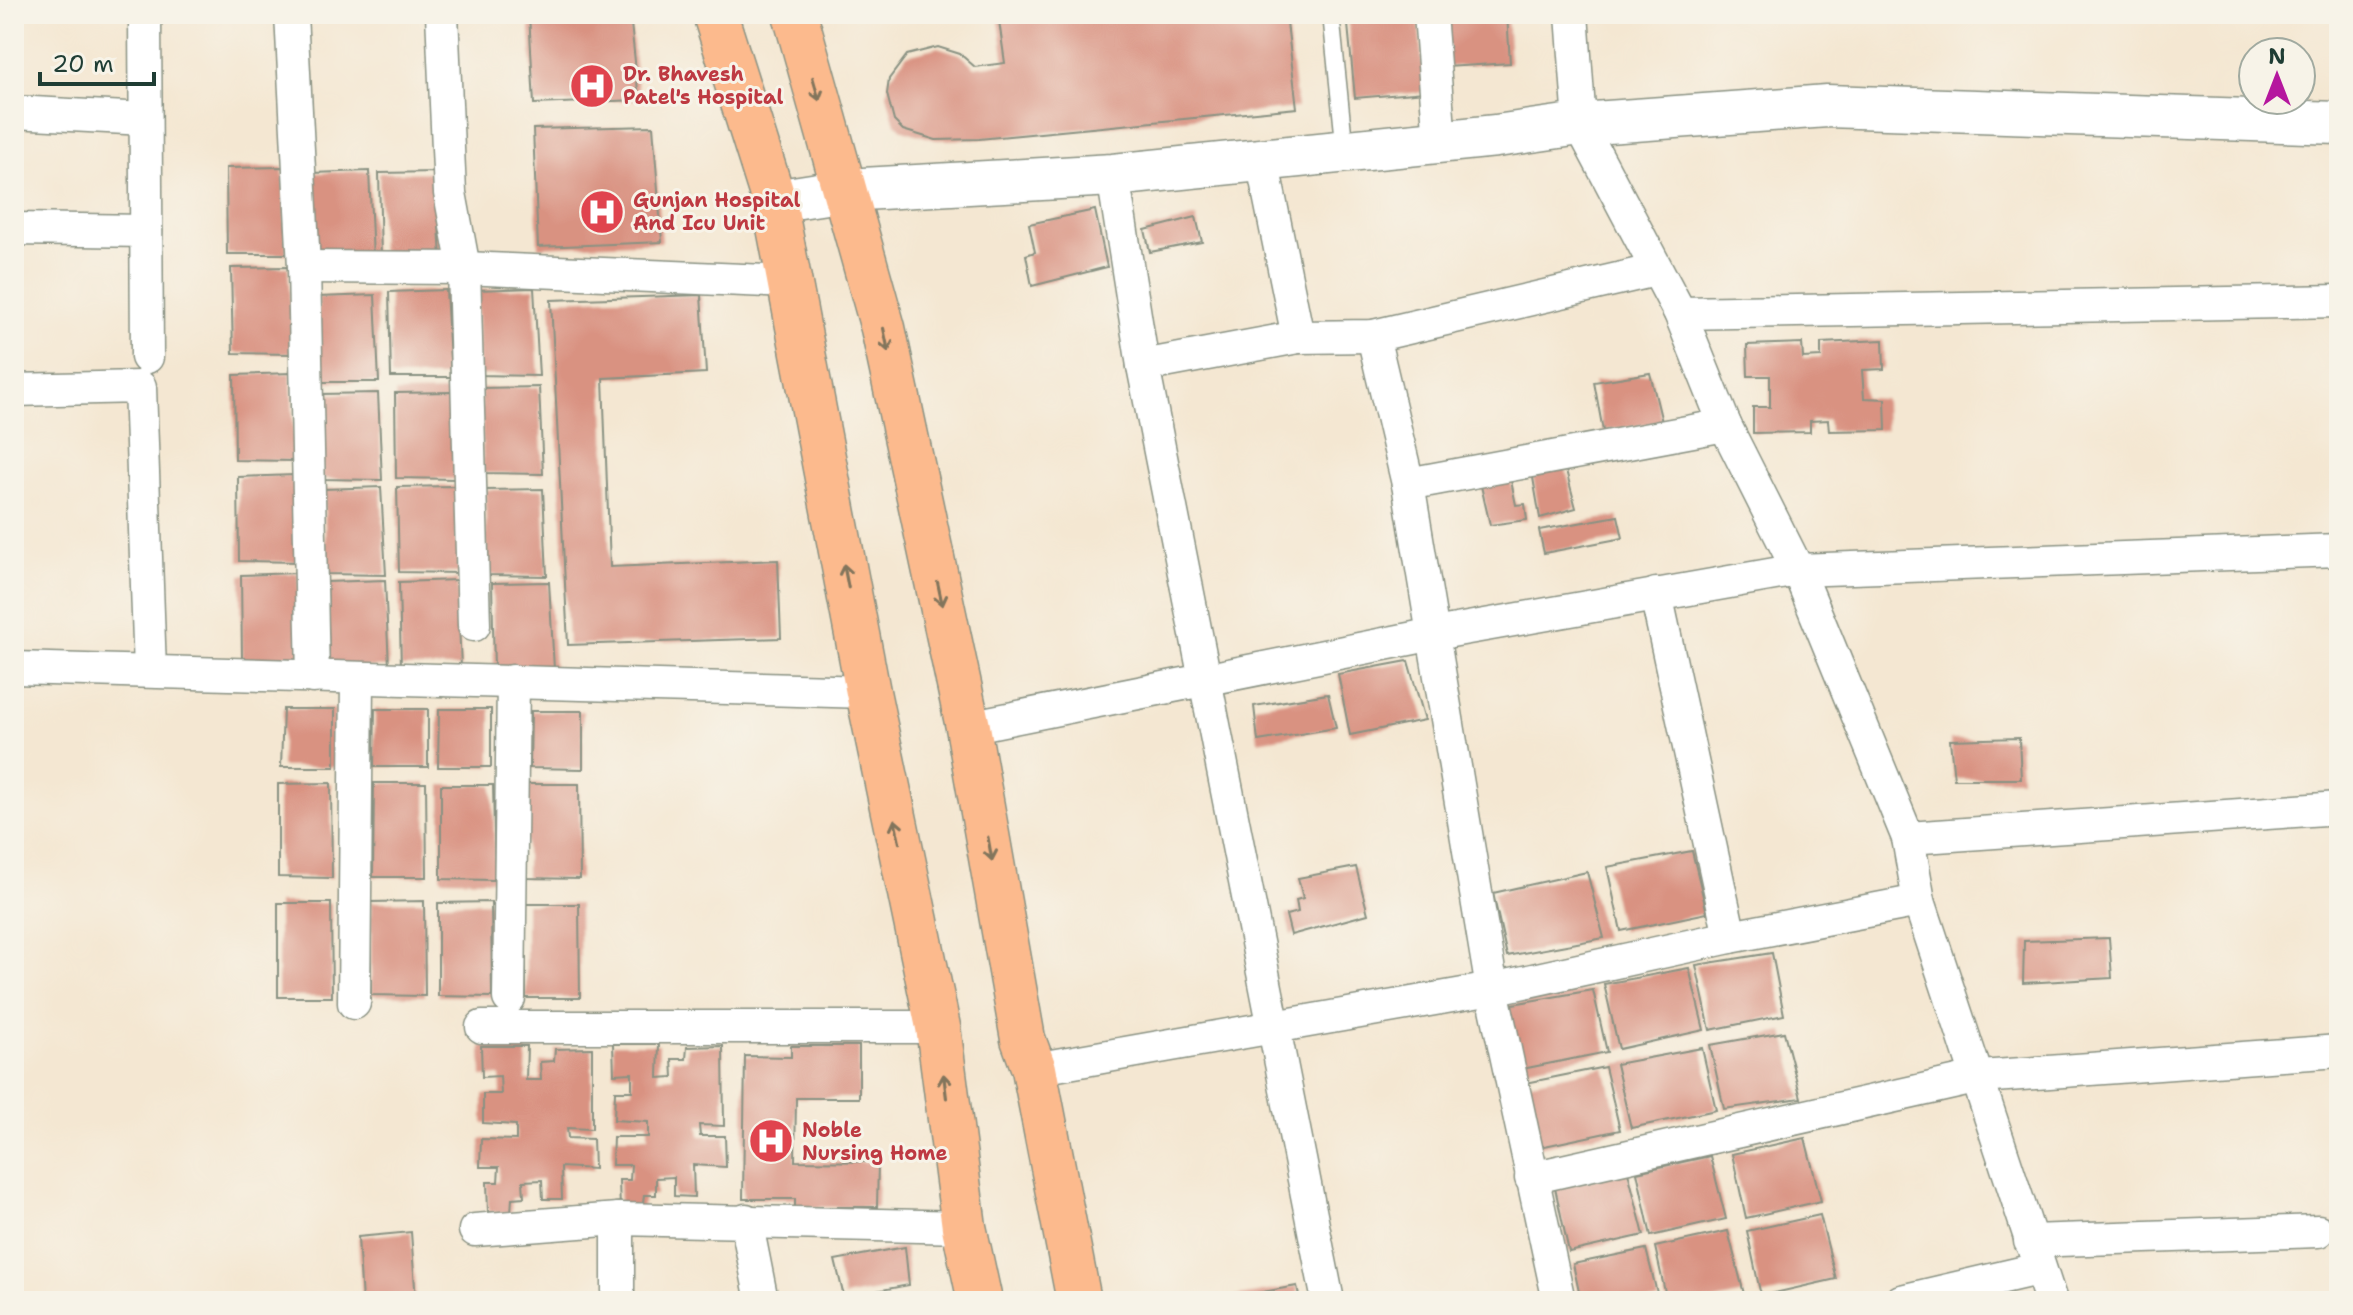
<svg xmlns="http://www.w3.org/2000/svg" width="2353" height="1315" font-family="'Shantell Sans',sans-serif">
  <rect width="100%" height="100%" fill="#f7f3e8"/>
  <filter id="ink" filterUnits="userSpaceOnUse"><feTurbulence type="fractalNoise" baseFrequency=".0125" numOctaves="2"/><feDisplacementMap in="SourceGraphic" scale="16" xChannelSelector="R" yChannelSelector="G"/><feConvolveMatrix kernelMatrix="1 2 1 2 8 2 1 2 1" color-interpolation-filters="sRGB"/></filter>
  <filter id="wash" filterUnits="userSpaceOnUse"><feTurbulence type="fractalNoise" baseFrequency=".006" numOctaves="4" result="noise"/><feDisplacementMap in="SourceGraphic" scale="32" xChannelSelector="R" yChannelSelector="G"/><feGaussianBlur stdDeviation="1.8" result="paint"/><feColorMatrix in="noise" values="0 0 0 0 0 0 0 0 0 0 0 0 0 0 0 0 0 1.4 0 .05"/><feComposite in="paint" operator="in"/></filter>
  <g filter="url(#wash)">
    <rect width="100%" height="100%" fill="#f4e7d2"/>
    <g id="blocks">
      <g fill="#d99281">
        <path d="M529,14H630L639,100L534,104Z"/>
        <path d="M998,14H1286L1297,108L979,139L936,140L903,130L894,121L887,94L889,79L907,55L938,47L960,54L975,67L1005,63Z"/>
        <path d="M1347,14H1418L1425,92L1355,98Z"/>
        <path d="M1443,14H1507L1510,63L1446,67Z"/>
        <path d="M653,126L662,242L538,247L533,129Z"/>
        <path d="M283,167L287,254H227L226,168Z"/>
        <path d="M369,171L373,259L313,258L312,173Z"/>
        <path d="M436,172L441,259H381L379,173Z"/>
        <path d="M1095,210L1107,267L1032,286L1026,255L1035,252L1029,224Z"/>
        <path d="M1196,217L1202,242L1150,252L1145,230Z"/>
        <path d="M288,267L293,354L233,353L231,268Z"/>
        <path d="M534,288L539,376L478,375L477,290Z"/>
        <path d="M446,290L451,377H391L389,292Z"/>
        <path d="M375,295L379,382H319L318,297Z"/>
        <path d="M701,295L706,373L603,378L610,567L778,560L781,638L568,645L551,300Z"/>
        <path d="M1883,340L1884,369L1862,370L1864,398L1885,399L1886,430L1829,431L1828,420L1810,421V432L1753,433V407H1770V376H1748L1747,345L1802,343L1803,358L1821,357V343Z"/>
        <path d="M291,373L295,461L235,460L234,375Z"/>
        <path d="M1650,373L1662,422L1603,431L1594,382Z"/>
        <path d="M539,387L543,474L483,473L481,388Z"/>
        <path d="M452,392L456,479L396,478L395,393Z"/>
        <path d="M378,393L382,480L322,479L320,394Z"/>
        <path d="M1563,459L1576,508L1540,518L1532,472Z"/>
        <path d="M1509,471L1516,505L1525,504L1527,520L1490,525L1479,477Z"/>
        <path d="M295,475L299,562L239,561L238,477Z"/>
        <path d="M455,486L459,573L399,572L397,487Z"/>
        <path d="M381,487L386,575L326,574L324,489Z"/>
        <path d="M543,489L547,576L487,575L485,490Z"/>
        <path d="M1618,516L1623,538L1544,553L1539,530Z"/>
        <path d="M298,573L302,660L242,659L241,575Z"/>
        <path d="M385,580L389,667H329L327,582Z"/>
        <path d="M457,580L461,667H401L399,582Z"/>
        <path d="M549,582L554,669L494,668L492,583Z"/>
        <path d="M1408,661L1425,720L1350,735L1338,674Z"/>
        <path d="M1328,694L1336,728L1258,741L1254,706Z"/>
        <path d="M283,709H335V767H281Z"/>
        <path d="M375,709H428V767H374Z"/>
        <path d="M439,709H491V767H438Z"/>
        <path d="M531,711H583V769L530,768Z"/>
        <path d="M2019,738L2021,779H1954L1950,740Z"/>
        <path d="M331,783L332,878L278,877V784Z"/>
        <path d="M374,783H426L427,877H373Z"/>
        <path d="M526,784H579L580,879L526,878Z"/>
        <path d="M441,785H493L495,880L441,879Z"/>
        <path d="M1692,851L1707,913L1621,931L1607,867Z"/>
        <path d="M1356,867L1368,914L1291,935L1286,915L1298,912L1296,900L1303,898L1298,878Z"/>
        <path d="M1587,872L1604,938L1507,956L1493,893Z"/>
        <path d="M424,901L425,996L371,995V902Z"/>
        <path d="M491,902L492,997L438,996V903Z"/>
        <path d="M278,903H331L332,997H278Z"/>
        <path d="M526,904H579L580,998H526Z"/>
        <path d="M2109,938L2112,978L2023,983L2024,941Z"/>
        <path d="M1772,953L1784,1015L1710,1030L1696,965Z"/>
        <path d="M1689,968L1704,1030L1619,1049L1604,984Z"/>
        <path d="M1593,990L1607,1052L1522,1069L1507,1005Z"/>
        <path d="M1784,1032L1801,1098L1724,1109L1710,1045Z"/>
        <path d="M613,1044H659L658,1078L673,1077L672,1059H686L687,1047L723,1046L724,1126L699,1125L700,1136H725L726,1167L693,1165L694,1197L674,1196V1177L656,1178V1195H644L642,1211L620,1210L619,1180H630L631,1165H612L613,1137H648V1122L614,1120L615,1091H632V1073L614,1074Z"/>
        <path d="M481,1046H527L526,1080H541L540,1062L554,1061L555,1049L592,1048V1129L567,1128L568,1138L593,1139L594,1169L561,1167L562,1199H543L542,1180L523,1181L524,1197L512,1198L511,1213L488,1212L487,1182H498L499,1167H480L481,1139L516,1140V1125L483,1123V1094H501L500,1076L482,1077Z"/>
        <path d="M791,1046H859V1098H796L795,1161L878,1162L877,1207H795V1199H743L745,1056L791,1057Z"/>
        <path d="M1702,1048L1716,1110L1631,1128L1616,1064Z"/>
        <path d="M1605,1067L1620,1130L1535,1148L1521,1084Z"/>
        <path d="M1805,1138L1821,1201L1746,1218L1732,1154Z"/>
        <path d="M1710,1156L1726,1219L1651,1236L1637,1172Z"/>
        <path d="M1628,1172L1644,1235L1569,1252L1555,1188Z"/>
        <path d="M1820,1215L1836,1279L1761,1296L1747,1231Z"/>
        <path d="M1728,1231L1744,1294L1713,1301H1667L1655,1247Z"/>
        <path d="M411,1232L416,1301H362L358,1237Z"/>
        <path d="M905,1247L909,1285L844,1297L835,1260Z"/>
        <path d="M1646,1249L1659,1301H1581L1573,1264Z"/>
        <path d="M1297,1286L1300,1301H1222V1299Z"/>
      </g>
    </g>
  </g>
  <g filter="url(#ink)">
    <use href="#blocks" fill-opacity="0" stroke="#8a9283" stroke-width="2"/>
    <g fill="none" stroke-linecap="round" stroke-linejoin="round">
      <g stroke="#8a9283" stroke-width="19">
        <path id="service" d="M1331,14L1345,152"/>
      </g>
      <g stroke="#8a9283" stroke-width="35">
        <g id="minor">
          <path d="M145,14L147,357"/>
          <path d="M291,14L304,267L313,677"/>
          <path d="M442,14L450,193L464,268L474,625"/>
          <path d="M1430,14L1440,142"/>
          <path d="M1572,14L1580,124L1680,313L1725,425L1798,570L1908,838L1919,901L2051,1301"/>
          <path d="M14,112L145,119"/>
          <path d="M1262,160L1298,337"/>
          <path d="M1113,175L1143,366L1328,1301"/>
          <path d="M14,229L146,231"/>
          <path d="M304,267L464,268L790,282"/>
          <path d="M1680,313L2339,301"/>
          <path d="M1373,336L1408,484L1492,989L1559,1301"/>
          <path d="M1143,366L1298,337L1373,336L1656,270"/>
          <path d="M14,390L140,387L150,671"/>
          <path d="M1408,484L1725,425"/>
          <path d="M1656,594L1730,937"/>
          <path d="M14,668L868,692"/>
          <path d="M968,727L1434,634L1798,570L2339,550"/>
          <path d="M1908,838L2339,808"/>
          <path d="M509,998L513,681"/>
          <path d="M354,1003L357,679"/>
          <path d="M482,1027H938"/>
          <path d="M1034,1069L1492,989L1730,937L1919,901"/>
          <path d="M1531,1178L1980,1077L2339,1051"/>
          <path d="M618,1219V1301"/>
          <path d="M746,1220L762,1301"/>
          <path d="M475,1230L618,1219L964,1227"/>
          <path d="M2030,1241L2318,1231"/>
          <path d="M1901,1301L2038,1269"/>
        </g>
      </g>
      <g stroke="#8a9283" stroke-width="45">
        <path id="tertiary" d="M774,201L845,190L1113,175L1496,136L1580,124L1827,106L2339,123"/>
      </g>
      <g stroke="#8a9283" stroke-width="47">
        <g id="trunk">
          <path d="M715,14L774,201L868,692L938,1027L964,1227L980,1301"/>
          <path d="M795,14L883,328L968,727L1023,1039L1034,1069L1079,1301"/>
        </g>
      </g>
      <use href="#service" stroke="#fff" stroke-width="16"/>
      <use href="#minor" stroke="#fff" stroke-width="32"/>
      <use href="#tertiary" stroke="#fff" stroke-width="42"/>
      <use href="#trunk" stroke="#fcba8d" stroke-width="44"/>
    </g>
    <defs><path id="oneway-shaft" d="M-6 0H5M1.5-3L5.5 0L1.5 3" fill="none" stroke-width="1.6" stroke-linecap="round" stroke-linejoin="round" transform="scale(2)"/></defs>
    <g stroke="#82755c">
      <use href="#oneway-shaft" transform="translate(816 89) rotate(74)"/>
      <use href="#oneway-shaft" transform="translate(886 340) rotate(78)"/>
      <use href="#oneway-shaft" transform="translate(846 576) rotate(-101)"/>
      <use href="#oneway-shaft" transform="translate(940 594) rotate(78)"/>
      <use href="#oneway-shaft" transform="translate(897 831) rotate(-102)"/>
      <use href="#oneway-shaft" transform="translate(990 849) rotate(80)"/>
      <use href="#oneway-shaft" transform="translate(945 1086) rotate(-97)"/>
    </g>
  </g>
  <defs>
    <g id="hospital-disc" transform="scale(2.3)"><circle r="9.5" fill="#e0444e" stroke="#f7f3e8"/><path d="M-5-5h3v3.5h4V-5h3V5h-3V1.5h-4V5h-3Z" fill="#fff"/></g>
  </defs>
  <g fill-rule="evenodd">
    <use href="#hospital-disc" x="592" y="86"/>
    <use href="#hospital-disc" x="602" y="212"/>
    <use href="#hospital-disc" x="771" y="1141"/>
  </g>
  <g text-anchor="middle" stroke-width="6" stroke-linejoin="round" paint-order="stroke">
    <g font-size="20" font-weight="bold" fill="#be3a42" stroke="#f7f3e8" text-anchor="start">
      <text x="623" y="81">Dr. Bhavesh<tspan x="623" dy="23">Patel's Hospital</tspan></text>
      <text x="633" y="207">Gunjan Hospital<tspan x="633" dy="23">And Icu Unit</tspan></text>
      <text x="802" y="1137">Noble<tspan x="802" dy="23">Nursing Home</tspan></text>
    </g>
  </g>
  <rect width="2353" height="1315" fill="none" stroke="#f7f3e8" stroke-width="48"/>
  <g transform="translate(2277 76)"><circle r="38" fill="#f7f3e8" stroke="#a1aaa0" stroke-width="2"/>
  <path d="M0-6L14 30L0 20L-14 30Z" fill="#b5179e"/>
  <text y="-12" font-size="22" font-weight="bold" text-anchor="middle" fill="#1f3d34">N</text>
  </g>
  <path d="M40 72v12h114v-12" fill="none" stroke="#1f3d34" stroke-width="4"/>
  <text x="52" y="72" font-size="24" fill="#1f3d34" stroke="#f7f3e8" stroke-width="6" paint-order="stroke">20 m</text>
</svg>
